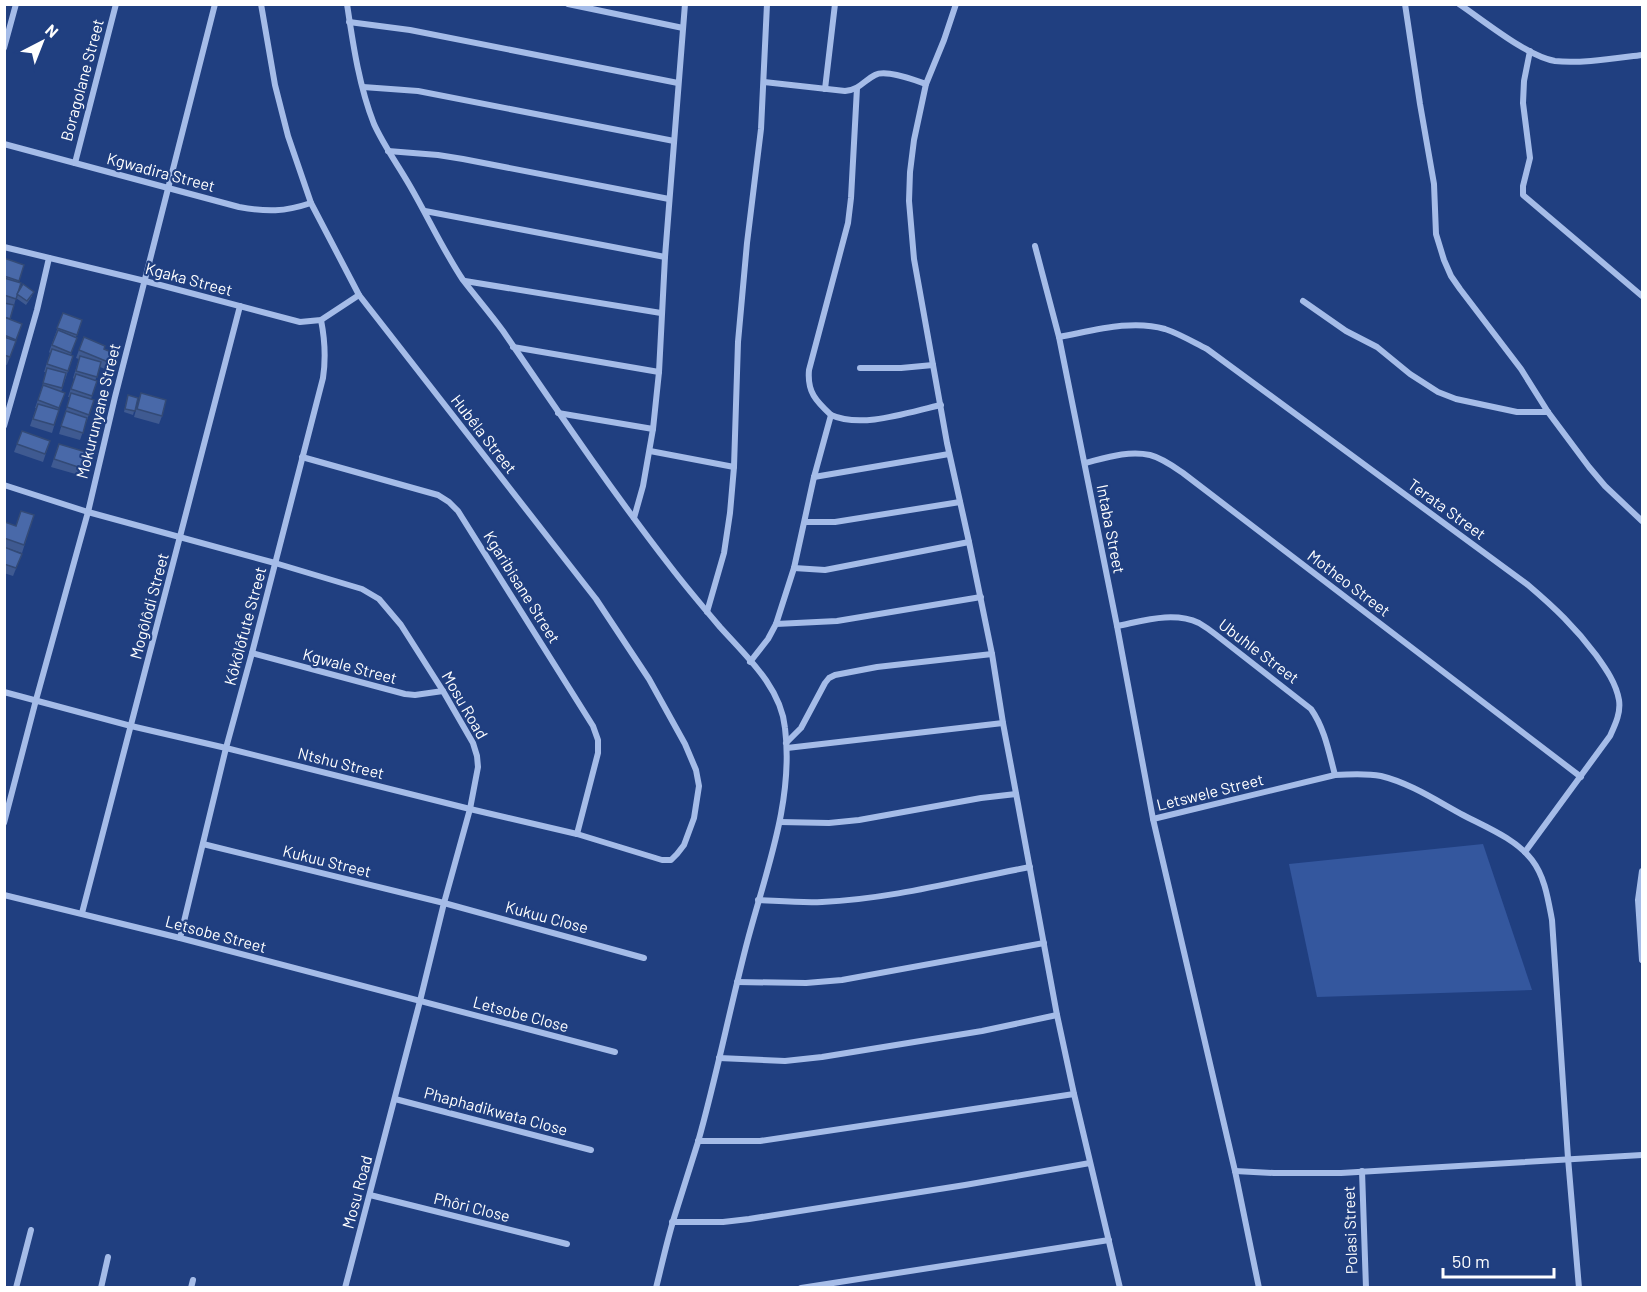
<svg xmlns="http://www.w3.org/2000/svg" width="1647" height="1292" font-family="Barlow,sans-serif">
  <rect width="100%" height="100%" fill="#203f80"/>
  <path fill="#34579e" d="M1483,844L1532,990L1317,997L1289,864Z"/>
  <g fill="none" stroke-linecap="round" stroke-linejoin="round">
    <g stroke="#a5bce8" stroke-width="6">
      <path d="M347,4C353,44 359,86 374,124C384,146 398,165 410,186C428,217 443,250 463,280C476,297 490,313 503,331C557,410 611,490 670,566C686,587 703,607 720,627C746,656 781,687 785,728C794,800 766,871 748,939C730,1007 717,1075 698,1142C690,1168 682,1193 674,1218C667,1241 662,1264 656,1288"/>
      <path d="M568,4L683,28"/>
      <path d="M956,4L944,40L926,84L914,140L910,172L909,201L914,259L947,443L969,542L992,654L1003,723L1057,1015L1074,1094L1120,1288"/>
      <path d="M1405,4L1420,104L1434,184L1436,234L1444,260L1451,276L1460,289L1521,369L1548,412L1589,467L1605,486L1642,521"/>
      <path d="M1459,4C1483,20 1528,57 1555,61C1579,64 1617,58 1642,55"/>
      <path d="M349,22L410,30L678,83"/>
      <path d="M4,48L16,4"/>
      <path d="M1530,51L1524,81L1523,103L1530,158L1523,186V195L1642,296"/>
      <path d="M764,82L845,91C861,89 863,81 875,75C886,69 914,80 926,84"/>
      <path d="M363,87L418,91L674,141"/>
      <path d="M825,89L835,4"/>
      <path d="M4,144L239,207C267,212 284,212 311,203"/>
      <path d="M388,151L438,155L463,159L669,199"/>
      <path d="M75,163L116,4"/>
      <path d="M425,211L665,257"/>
      <path d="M1035,246L1059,337L1117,626L1153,819L1235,1171L1259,1288"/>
      <path d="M4,247L145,281L300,322L321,320L359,295"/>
      <path d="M465,281L661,313"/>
      <path d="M1303,301L1346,331L1377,347L1410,374L1438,392L1456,399L1517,412H1548"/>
      <path d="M1059,337C1092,331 1131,319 1165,329C1180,334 1193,342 1207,349L1528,585C1555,608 1575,627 1596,655C1606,669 1616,683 1619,700C1621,713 1615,725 1610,736L1525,852"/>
      <path d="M513,347L659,372"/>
      <path d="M860,368H901L933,365"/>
      <path d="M558,413L653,429"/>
      <path d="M831,415C862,429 909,412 941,405"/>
      <path d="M4,426L37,310L49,258"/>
      <path d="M650,451L734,467"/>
      <path d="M302,457L438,495L449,502L458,511L593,726L598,740V753L577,834"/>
      <path d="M1085,463C1105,458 1128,450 1150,455C1162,458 1173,466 1183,473L1581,777"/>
      <path d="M814,477L949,454"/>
      <path d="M4,485L88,512L275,563L362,589L379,599L401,625L443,691L473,743L477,756L478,767L470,809L444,903L420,1001L345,1288"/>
      <path d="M634,518L643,486L653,429L659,372L665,257L685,4"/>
      <path d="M805,522H835L960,502"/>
      <path d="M794,568L825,570L969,542"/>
      <path d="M707,612L724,553L730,513L734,467L738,342L747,243L761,129L767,4"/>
      <path d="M776,624L794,568L814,477L831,415C816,401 807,392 809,370L848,223L851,198L857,88"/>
      <path d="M1117,626C1143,621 1173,611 1199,623C1204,626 1210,630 1215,634L1311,709C1325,729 1329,753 1335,775"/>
      <path d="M252,653L405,694L415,695L443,691"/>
      <path d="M750,662L768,639L776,624L837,621L981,597"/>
      <path d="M4,692L131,726L226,748L470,809L577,834L662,860H671L677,854L684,845L694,818L699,786L696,770L685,744L649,679L596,599L359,295L311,203L288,136L275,85L261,4"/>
      <path d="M786,743L801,728L825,683L829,678L835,675L877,667L992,654"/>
      <path d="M787,748L1003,723"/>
      <path d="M1153,819L1335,775C1350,774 1366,773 1381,776C1410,783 1437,801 1463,815C1486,827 1516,839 1532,860C1545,877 1548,899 1552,920L1568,1158L1579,1288"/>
      <path d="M780,822L829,823L859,820L981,798L1016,794"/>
      <path d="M4,823L36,700L88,512L115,397L215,4"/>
      <path d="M203,844L444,903L644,958"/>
      <path d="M1642,871L1638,900L1642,960"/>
      <path d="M4,895L180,938L615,1052"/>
      <path d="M758,900C779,901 801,903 822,902C892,899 961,880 1030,867"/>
      <path d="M82,913L240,306"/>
      <path d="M180,938L226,748L252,653L323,378C326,358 325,340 321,320"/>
      <path d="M737,982L806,983L842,980L1044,943"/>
      <path d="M719,1058L785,1061L822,1057L982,1031L1057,1015"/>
      <path d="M395,1099L591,1150"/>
      <path d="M698,1141H760L1074,1094"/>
      <path d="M1235,1171L1274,1173H1341L1642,1155"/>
      <path d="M1362,1171L1366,1288"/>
      <path d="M370,1195L567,1244"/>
      <path d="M672,1222H723L749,1219L965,1185L1090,1163"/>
      <path d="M16,1288L31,1230"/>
      <path d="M101,1288L108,1257"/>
      <path d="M191,1288L193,1280"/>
      <path d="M801,1288L1109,1240"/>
    </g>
  </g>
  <g fill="#3f5a91">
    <path d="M4,258L24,265L18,282L17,293L32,296L26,305L16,298L10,319L22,324L7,365L4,364Z"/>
    <path d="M63,313L82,320L76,337L71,355L68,371L61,392L65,393L58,410H59L52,433L30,426L36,408H35L41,391L46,372H44L50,353L49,352Z"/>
    <path d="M104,349L116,354L110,371L100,367L95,381H97L91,399L94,400L80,440L59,434L70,397H68L74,379L73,378L79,359L76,358L79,350Z"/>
    <path d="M141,393L162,416L159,424L134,417Z"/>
    <path d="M128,395L138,398L133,415L124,412Z"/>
    <path d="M22,431L50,441L43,462L14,452Z"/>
    <path d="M59,444L81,468L79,475L51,467Z"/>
    <path d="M34,515L22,553L4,547V523L16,526Z"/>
    <path d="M4,547L22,554L13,576L4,573Z"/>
  </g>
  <g fill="#4969a9" stroke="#334a76" stroke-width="1.5">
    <path d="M4,258L24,265L19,281L4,276Z"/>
    <path d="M4,278L21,283L16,299L4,295Z"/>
    <path d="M23,284L34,292L27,301L17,294Z"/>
    <path d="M4,303L14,305L10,319L4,317Z"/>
    <path d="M63,313L82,320L77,335L57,328Z"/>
    <path d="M4,317L22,324L16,340L4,335Z"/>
    <path d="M58,330L77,338L71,353L52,345Z"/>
    <path d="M4,337L16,341L10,357L4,355Z"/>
    <path d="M84,337L105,346L104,349L116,354L113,364L79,350Z"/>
    <path d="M52,349L73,356L68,371L47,364Z"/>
    <path d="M80,356L101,362L97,377L76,371Z"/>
    <path d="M47,368L66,373L62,388L43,383Z"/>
    <path d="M76,374L97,381L92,396L71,389Z"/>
    <path d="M43,385L65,393L59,408L38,400Z"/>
    <path d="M71,393L94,400L89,415L67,407Z"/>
    <path d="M141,393L166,400L162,416L137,409Z"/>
    <path d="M128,395L138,398L135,411L125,409Z"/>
    <path d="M38,404L59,410L54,425L33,419Z"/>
    <path d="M66,411L87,418L83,433L61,426Z"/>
    <path d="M22,431L50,441L45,454L17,444Z"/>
    <path d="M59,444L86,452L81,468L54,459Z"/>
    <path d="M21,511L34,515L24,545L4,538L5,522L16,526Z"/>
    <path d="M4,547L22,554L16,568L4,564Z"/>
  </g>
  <g text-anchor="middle" stroke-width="4.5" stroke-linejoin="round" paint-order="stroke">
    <g font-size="16" fill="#fff" stroke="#203f80">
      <text transform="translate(82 80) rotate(-75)" y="6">Boragolane Street</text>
      <text transform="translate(161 172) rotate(15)" y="6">Kgwadira Street</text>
      <text transform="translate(189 279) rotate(15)" y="6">Kgaka Street</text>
      <text transform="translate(98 411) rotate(-76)" y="6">Mokurunyane Street</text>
      <text transform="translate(484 434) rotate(52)" y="6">Hubêla Street</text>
      <text transform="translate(1447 509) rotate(36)" y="6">Terata Street</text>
      <text transform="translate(1111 529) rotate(79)" y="6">Intaba Street</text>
      <text transform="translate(1349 583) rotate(37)" y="6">Motheo Street</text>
      <text transform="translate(522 587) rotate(58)" y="6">Kgaribisane Street</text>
      <text transform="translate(149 606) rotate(-75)" y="6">Mogôlôdi Street</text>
      <text transform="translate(245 626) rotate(-75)" y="6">Kôkôlôfute Street</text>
      <text transform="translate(1259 651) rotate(37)" y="6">Ubuhle Street</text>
      <text transform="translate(350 666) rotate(15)" y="6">Kgwale Street</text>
      <text transform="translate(465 705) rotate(60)" y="6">Mosu Road</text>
      <text transform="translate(341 763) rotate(14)" y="6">Ntshu Street</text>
      <text transform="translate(1210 792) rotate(-14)" y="6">Letswele Street</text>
      <text transform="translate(327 861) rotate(14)" y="6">Kukuu Street</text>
      <text transform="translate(547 917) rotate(15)" y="6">Kukuu Close</text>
      <text transform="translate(216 934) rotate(15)" y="6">Letsobe Street</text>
      <text transform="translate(521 1014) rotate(15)" y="6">Letsobe Close</text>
      <text transform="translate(496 1111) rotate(15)" y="6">Phaphadikwata Close</text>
      <text transform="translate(357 1192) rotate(-75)" y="6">Mosu Road</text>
      <text transform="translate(472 1207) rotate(14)" y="6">Phôri Close</text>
      <text transform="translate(1350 1230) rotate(-92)" y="6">Polasi Street</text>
    </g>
  </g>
  <rect width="1647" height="1292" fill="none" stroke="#ffffff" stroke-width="12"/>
  <g transform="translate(42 42) rotate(42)" stroke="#203f80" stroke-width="4.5" paint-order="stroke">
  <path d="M0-4.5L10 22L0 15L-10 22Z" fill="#ffffff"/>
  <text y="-9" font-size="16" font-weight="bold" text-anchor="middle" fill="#ffffff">N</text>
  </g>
  <path d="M1443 1268v9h111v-9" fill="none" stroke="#ffffff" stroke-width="3"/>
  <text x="1452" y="1268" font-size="18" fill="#ffffff" stroke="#203f80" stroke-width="4.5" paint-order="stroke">50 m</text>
</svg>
